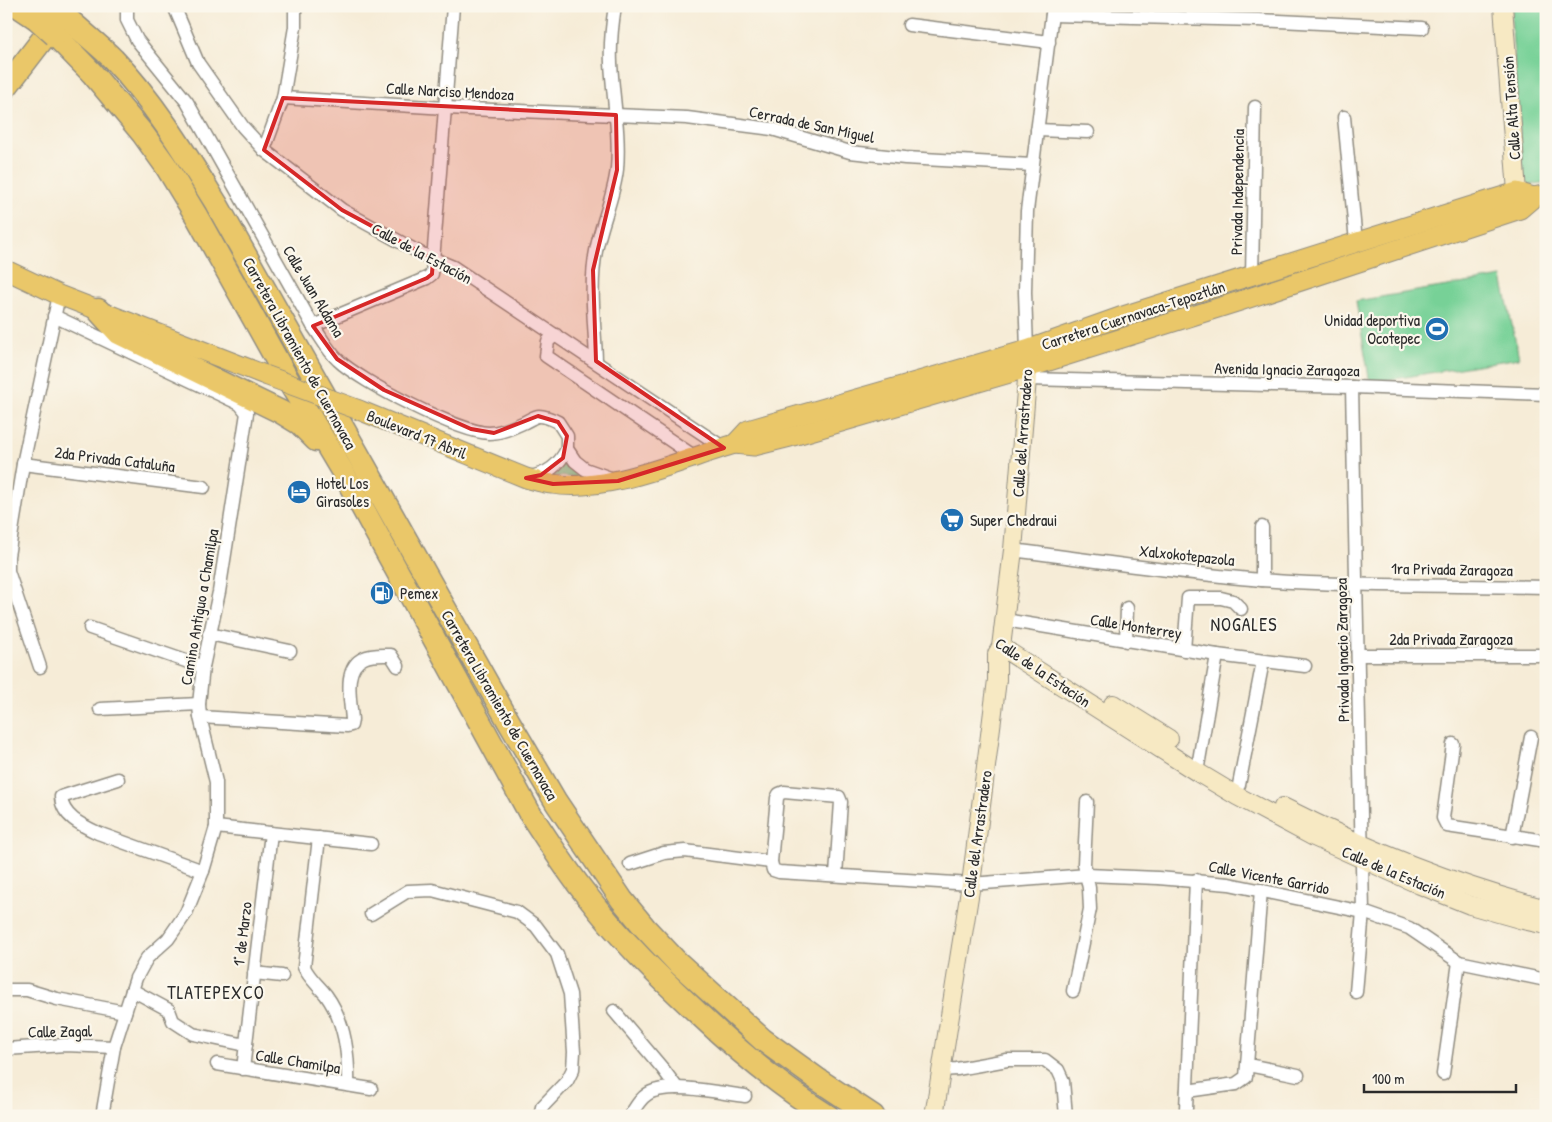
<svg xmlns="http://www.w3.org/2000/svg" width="1552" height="1122" font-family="'Patrick Hand',sans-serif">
  <rect width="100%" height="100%" fill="#fbf7ec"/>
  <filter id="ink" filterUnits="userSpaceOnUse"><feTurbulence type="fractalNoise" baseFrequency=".02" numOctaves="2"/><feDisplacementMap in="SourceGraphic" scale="10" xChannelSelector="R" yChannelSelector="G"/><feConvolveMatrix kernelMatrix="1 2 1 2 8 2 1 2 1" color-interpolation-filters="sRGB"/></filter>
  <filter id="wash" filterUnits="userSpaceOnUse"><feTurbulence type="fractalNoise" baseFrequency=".0096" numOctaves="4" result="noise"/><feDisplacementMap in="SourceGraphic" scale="20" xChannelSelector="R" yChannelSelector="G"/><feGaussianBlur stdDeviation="1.12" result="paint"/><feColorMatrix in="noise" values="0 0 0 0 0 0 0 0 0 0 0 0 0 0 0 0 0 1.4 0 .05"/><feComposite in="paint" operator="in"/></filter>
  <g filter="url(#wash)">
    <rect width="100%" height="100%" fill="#f6ecd7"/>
    <g fill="#77d197" stroke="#517e61">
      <path d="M1513,6H1546V182L1524,186L1511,18Z"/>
      <path d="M1502,277L1519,358L1370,383L1356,301Z"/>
      <path d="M568,457C577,473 580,475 598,479L553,476Z"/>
    </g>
  </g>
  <g filter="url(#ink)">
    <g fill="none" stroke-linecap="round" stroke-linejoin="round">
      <g stroke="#908c81" stroke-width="15">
        <g id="street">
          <path d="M127,6V20L137,40L187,102L313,326C321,337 328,351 338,360C361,382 458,432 489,433C501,433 514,427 525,422C529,420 535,416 539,416C545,416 552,419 558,422L567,436V449L575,461L585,469L616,480"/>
          <path d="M174,6L198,63L243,127L264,150L342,210L422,254L453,267L724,448"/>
          <path d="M1052,15L1258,20L1422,28"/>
          <path d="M909,25L1049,42"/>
          <path d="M283,98L446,108L687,118L772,129L850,152L905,158L1032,165"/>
          <path d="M1344,117L1356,242"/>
          <path d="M1037,130L1088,132"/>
          <path d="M264,150L283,98L295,27V6"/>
          <path d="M1252,277L1255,107"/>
          <path d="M54,316L240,404L247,413L219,592L203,667L199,704L200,717L216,782V827L203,871L186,913L168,939L147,958L136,978L114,1047L102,1116"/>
          <path d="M313,326L427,278L432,274L453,6"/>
          <path d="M556,335L548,341L546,356L695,457"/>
          <path d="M1027,350L1025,292L1027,211L1053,6"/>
          <path d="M596,361C595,324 589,287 596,251C601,224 614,197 617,169C620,134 613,98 611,63C610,44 612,25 615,6"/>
          <path d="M1027,379L1352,387L1546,394"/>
          <path d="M1352,387L1363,912L1356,992"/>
          <path d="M23,464L204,487"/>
          <path d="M529,477C548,474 559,465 567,449"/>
          <path d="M1262,527V580"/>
          <path d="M1013,550C1095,561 1178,573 1261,580C1356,587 1451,585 1546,587"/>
          <path d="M1005,620L1217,655L1305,666"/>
          <path d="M90,628L203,667"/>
          <path d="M209,634L290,651"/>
          <path d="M1126,641L1127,608"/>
          <path d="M1184,650L1188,598H1221L1233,601L1241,609"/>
          <path d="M1358,655H1544"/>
          <path d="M40,667L8,571V556L23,464L59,295"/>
          <path d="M100,709L199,704"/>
          <path d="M200,717L347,726L351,725L352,720C351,701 342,668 364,658C371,654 383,655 391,655L398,666"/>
          <path d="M1453,744L1443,818L1447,826L1546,841"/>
          <path d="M1197,772L1217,655"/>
          <path d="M118,779L61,797C62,816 81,825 98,833L203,871"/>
          <path d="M1239,785L1263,661"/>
          <path d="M216,827L371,844"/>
          <path d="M1512,837L1531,737"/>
          <path d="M319,838L304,967C309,978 318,985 326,995C345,1021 349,1053 348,1085"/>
          <path d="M630,864L664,853L685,851L771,862"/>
          <path d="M836,875L841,802L839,797L784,792L779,794L777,798L771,862L773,870L779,872L971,884L1087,875L1158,878L1229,884L1363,912L1409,928L1459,962L1546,980"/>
          <path d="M371,914L408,891L432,890L517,912L536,926L557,954L570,994L574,1052L573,1069L567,1081L542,1107L540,1116"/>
          <path d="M254,973L282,976"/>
          <path d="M6,990H27L57,999L125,1012"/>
          <path d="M132,990L169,1010L173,1021L193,1034L246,1045"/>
          <path d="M1073,991L1090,909L1089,888L1084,864L1087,802"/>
          <path d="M614,1011L663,1069L677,1088"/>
          <path d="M6,1049L65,1045L114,1047"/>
          <path d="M217,1064L371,1089"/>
          <path d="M1248,1065L1298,1075"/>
          <path d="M243,1069L271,833"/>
          <path d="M941,1070L957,1069L1007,1060H1045L1058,1070L1063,1081L1066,1116"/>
          <path d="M1443,1074L1459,962"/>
          <path d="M1187,1091L1236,1084L1246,1077L1261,890"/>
          <path d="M1186,1109L1196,880"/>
          <path d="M630,1116C636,1106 643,1094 654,1091C677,1083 720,1093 745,1096"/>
        </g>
      </g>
      <g stroke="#908c81" stroke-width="20">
        <g id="secondary">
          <path d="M1503,6L1517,192L1520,205"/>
          <path d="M1001,647L1197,772L1237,796L1314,837L1420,885L1470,905L1523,920L1546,925"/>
          <path d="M1113,704L1169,739"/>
          <path d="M1283,807C1370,851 1452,884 1546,909"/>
          <path d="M934,1116L971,884L997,680V654L1001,647L1013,550L1027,379V356"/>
        </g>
      </g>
      <g stroke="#908c81" stroke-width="21">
        <g id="primary">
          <path d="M6,270L59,295L265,375"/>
          <path d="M359,410L526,478C534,480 543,483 552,484C609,493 680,460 735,444L754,446L790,437L1027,368L1240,301L1520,209L1534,197"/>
          <path d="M735,444L748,430L1027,350L1123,316L1494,199L1517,192L1534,197L1543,195"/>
        </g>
      </g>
      <g stroke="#908c81" stroke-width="25">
        <g id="highway">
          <path d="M18,6L36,18"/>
          <path d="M67,18C82,32 99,45 113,59C154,102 185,153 216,203L509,722L556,802L622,900L645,928L676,961L763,1040L817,1079L873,1116"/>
          <path d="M55,35L92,73L143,134L166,166L197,217L288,380L344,474L529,812C548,841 566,870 588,897C621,940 660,978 700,1015C740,1053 781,1087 828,1116"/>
          <path d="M6,87L59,18"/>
          <path d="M98,310L119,333L281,412L299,423L316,440"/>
        </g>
      </g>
      <use href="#street" stroke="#fff" stroke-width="12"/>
      <use href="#secondary" stroke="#f7e9c3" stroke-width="18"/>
      <use href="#primary" stroke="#eac769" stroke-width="19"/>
      <use href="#highway" stroke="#eac769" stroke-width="22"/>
      <g stroke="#908c81" stroke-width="21" stroke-linecap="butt">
        <path id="primary-bridge" d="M265,375L359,410"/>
      </g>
      <g stroke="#908c81" stroke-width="25" stroke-linecap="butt">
        <g id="highway-bridge">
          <path d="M53,6L67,18"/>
          <path d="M36,18L55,35"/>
        </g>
      </g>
      <use href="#primary-bridge" stroke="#eac769" stroke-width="19"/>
      <use href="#highway-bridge" stroke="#eac769" stroke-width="22"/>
    </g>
  </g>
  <path fill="#d62828" fill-opacity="0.2" stroke="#d62828" stroke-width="4" stroke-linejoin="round" d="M283,98L616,115L617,170L593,270L596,361L724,448L618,481L553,484L526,478L541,475L563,458L567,436L558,422L538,416L494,433L471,429L384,390L337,359L313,326L427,278L432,274L433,259L342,210L264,150Z"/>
  <defs>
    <g id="stadium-disc" transform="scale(1.25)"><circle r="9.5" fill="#1f6fb2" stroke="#fbf7ec"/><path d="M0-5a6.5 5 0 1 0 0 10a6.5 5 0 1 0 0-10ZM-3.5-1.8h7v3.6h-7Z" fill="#fff"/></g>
    <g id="hotel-disc" transform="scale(1.25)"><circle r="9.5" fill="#1f6fb2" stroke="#fbf7ec"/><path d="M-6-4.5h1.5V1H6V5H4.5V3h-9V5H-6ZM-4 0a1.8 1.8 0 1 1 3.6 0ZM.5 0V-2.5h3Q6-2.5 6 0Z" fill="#fff"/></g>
    <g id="supermarket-disc" transform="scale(1.25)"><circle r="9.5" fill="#1f6fb2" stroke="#fbf7ec"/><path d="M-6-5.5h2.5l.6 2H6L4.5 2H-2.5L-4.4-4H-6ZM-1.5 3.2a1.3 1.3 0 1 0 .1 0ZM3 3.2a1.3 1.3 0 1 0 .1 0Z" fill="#fff"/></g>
    <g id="fuel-disc" transform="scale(1.25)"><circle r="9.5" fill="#1f6fb2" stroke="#fbf7ec"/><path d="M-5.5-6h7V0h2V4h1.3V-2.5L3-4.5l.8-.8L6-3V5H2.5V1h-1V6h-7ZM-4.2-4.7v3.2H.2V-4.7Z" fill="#fff"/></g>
  </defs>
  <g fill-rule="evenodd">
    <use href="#stadium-disc" x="1437" y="329"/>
    <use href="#hotel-disc" x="299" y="492"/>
    <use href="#supermarket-disc" x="952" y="520"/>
    <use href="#fuel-disc" x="382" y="593"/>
  </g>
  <g text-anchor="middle" stroke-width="4.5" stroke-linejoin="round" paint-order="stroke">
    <g font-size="16" fill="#2b2b2b" stroke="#fbf7ec">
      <text transform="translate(450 91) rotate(3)" y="6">Calle Narciso Mendoza</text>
      <text transform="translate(1511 108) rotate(-94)" y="6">Calle Alta Tensión</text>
      <text transform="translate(812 124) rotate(12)" y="6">Cerrada de San Miguel</text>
      <text transform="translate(1237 192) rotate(-89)" y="6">Privada Independencia</text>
      <text transform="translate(422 253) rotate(28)" y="6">Calle de la Estación</text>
      <text transform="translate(314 291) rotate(59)" y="6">Calle Juan Aldama</text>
      <text transform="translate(1133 315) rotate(-18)" y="6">Carretera Cuernavaca-Tepoztlán</text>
      <text transform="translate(300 353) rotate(61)" y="6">Carretera Libramiento de Cuernavaca</text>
      <text transform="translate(1287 369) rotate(1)" y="6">Avenida Ignacio Zaragoza</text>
      <text transform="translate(1022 433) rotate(-86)" y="6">Calle del Arrastradero</text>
      <text transform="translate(417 434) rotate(22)" y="6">Boulevard 17 Abril</text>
      <text transform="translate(115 459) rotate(7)" y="6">2da Privada Cataluña</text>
      <text transform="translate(1187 555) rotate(6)" y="6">Xalxokotepazola</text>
      <text transform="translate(1452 569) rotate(1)" y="6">1ra Privada Zaragoza</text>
      <text transform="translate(199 607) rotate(-80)" y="6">Camino Antiguo a Chamilpa</text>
      <text transform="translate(1136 626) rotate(9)" y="6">Calle Monterrey</text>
      <text x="1451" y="645">2da Privada Zaragoza</text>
      <text transform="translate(1342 650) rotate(-91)" y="6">Privada Ignacio Zaragoza</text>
      <text transform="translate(1043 672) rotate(34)" y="6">Calle de la Estación</text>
      <text transform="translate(500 705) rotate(60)" y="6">Carretera Libramiento de Cuernavaca</text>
      <text transform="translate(977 834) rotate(-82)" y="6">Calle del Arrastradero</text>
      <text transform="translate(1394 872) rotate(23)" y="6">Calle de la Estación</text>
      <text transform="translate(1269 877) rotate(11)" y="6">Calle Vicente Garrido</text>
      <text transform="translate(242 934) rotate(-83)" y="6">1° de Marzo</text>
      <text transform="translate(60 1031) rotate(-1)" y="6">Calle Zagal</text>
      <text transform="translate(298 1061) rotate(9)" y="6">Calle Chamilpa</text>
    </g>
    <g font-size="16" fill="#2b2b2b" stroke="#fbf7ec" text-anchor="start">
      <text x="1420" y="326" text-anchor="end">Unidad deportiva<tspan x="1420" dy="18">Ocotepec</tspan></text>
      <text x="316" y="489">Hotel Los<tspan x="316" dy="18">Girasoles</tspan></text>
      <text x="970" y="526">Super Chedraui</text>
      <text x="400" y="599">Pemex</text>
    </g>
    <g font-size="18" letter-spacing="1" fill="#2b2b2b" stroke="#fbf7ec">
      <text x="1244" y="631">NOGALES</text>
      <text x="216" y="999">TLATEPEXCO</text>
    </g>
  </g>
  <rect width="1552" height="1122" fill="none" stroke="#fbf7ec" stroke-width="25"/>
  <path d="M1364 1084v8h152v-8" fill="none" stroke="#2b2b2b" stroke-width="2.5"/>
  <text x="1372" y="1084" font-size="15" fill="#2b2b2b" stroke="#fbf7ec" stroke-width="4" paint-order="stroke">100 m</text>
</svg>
